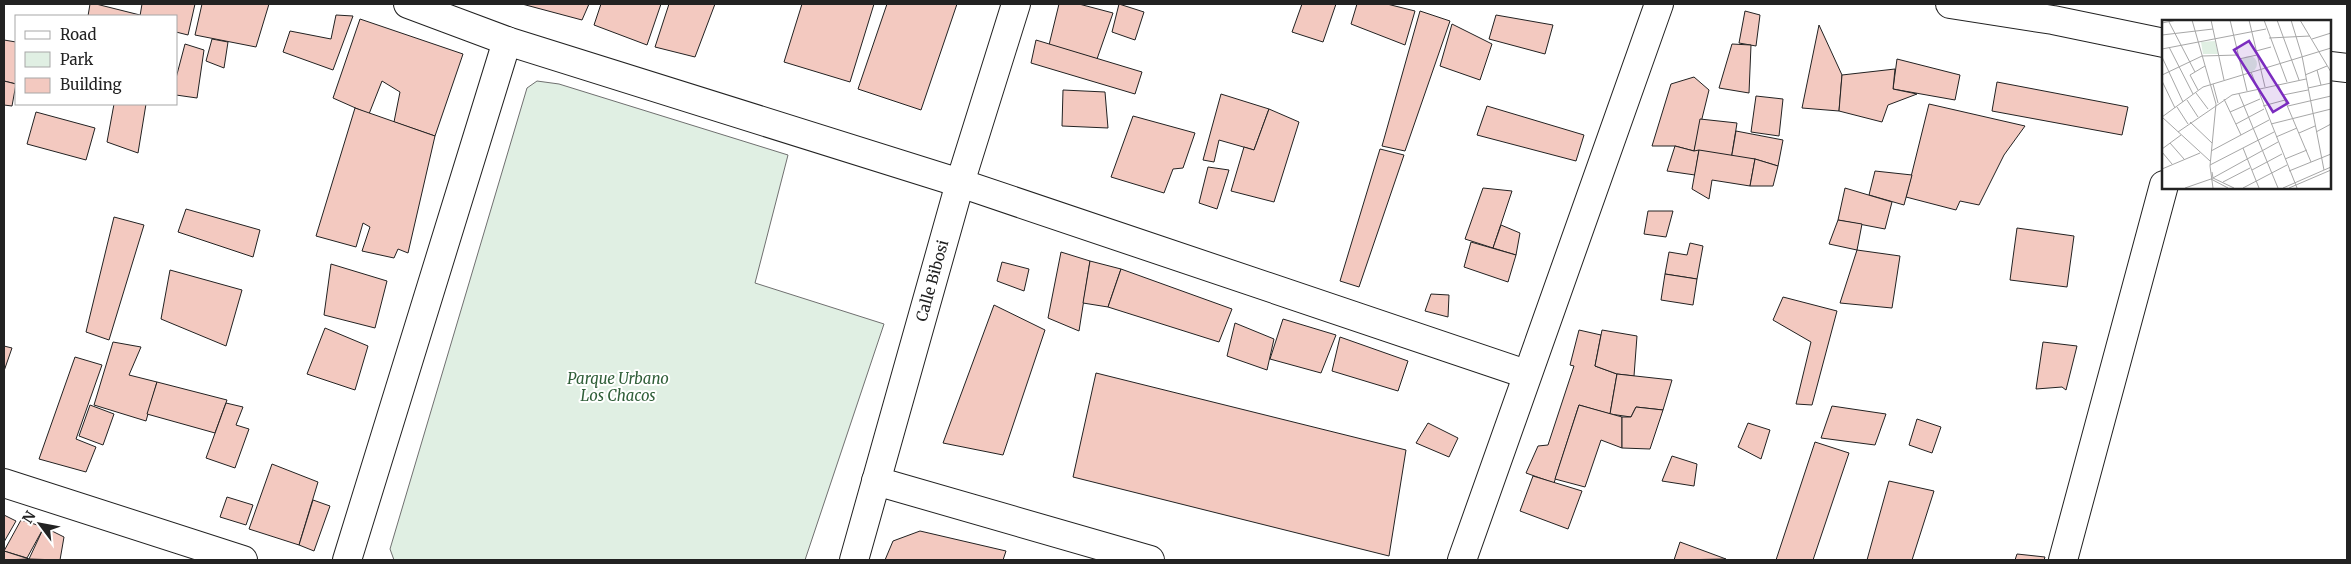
<svg xmlns="http://www.w3.org/2000/svg" width="2351" height="564" font-family="Merriweather,serif">
  <rect width="100%" height="100%" fill="#fff"/>
  <path fill="#e0efe3" stroke="#6f6f6f" d="M537,81L559,84L788,155L755,283L884,324L805,560H394L390,549L527,88Z"/>
  <g fill="#f3c9c0" stroke="#222">
    <path d="M90,4H96L140,15V16H88Z"/>
    <path d="M142,4H195L188,35L176,32V16H140Z"/>
    <path d="M202,4H269L256,47L195,35Z"/>
    <path d="M522,4H589L582,20Z"/>
    <path d="M601,4H661L647,45L594,25Z"/>
    <path d="M669,4H715L695,57L655,47Z"/>
    <path d="M802,4H874L850,82L784,62Z"/>
    <path d="M887,4H957L921,110L858,89Z"/>
    <path d="M1059,4H1079L1113,13L1097,59L1049,45Z"/>
    <path d="M1119,4L1144,12L1135,40L1112,32Z"/>
    <path d="M1302,4H1336L1323,42L1292,32Z"/>
    <path d="M1357,4H1387L1415,11L1405,45L1351,24Z"/>
    <path d="M1420,11L1450,21L1405,151L1382,146Z"/>
    <path d="M1745,11L1760,15L1756,46L1739,43Z"/>
    <path d="M336,15L353,16L333,70L283,52L290,31L331,39Z"/>
    <path d="M1496,15L1553,25L1545,54L1489,39Z"/>
    <path d="M360,19L463,54L435,136L394,122L400,92L382,81L369,114L333,98Z"/>
    <path d="M1452,24L1492,44L1480,80L1440,66Z"/>
    <path d="M1819,25L1842,75L1839,111L1802,108Z"/>
    <path d="M212,39L228,42L224,68L206,61Z"/>
    <path d="M4,40L16,42V84L4,81Z"/>
    <path d="M1036,40L1142,72L1135,94L1031,63Z"/>
    <path d="M185,44L204,50L197,98L176,95V78Z"/>
    <path d="M1732,44L1751,45L1749,93L1719,88Z"/>
    <path d="M1897,59L1960,75L1955,100L1893,89Z"/>
    <path d="M1895,69L1893,89L1917,94L1888,105L1882,122L1839,111L1842,75Z"/>
    <path d="M1694,77L1709,90L1694,151L1675,146H1652L1671,84Z"/>
    <path d="M4,81L16,84L12,106L4,105Z"/>
    <path d="M1997,82L2128,107L2122,135L1992,111Z"/>
    <path d="M1063,90L1105,92L1108,128L1062,126Z"/>
    <path d="M1221,94L1269,109L1254,150L1219,140L1214,162L1203,160Z"/>
    <path d="M1756,96L1783,99L1779,136L1751,132Z"/>
    <path d="M114,104H146L138,153L107,142Z"/>
    <path d="M1929,104L2025,126L2004,155L1979,205L1960,201L1956,210L1906,197Z"/>
    <path d="M1487,106L1584,135L1576,161L1477,135Z"/>
    <path d="M355,108L435,136L408,253L398,249L394,258L362,251L370,227L363,223L356,247L316,236Z"/>
    <path d="M1269,109L1299,122L1274,202L1231,191L1244,147L1254,150Z"/>
    <path d="M36,112L95,128L86,160L27,144Z"/>
    <path d="M1133,116L1195,133L1183,168L1173,169L1164,193L1111,177Z"/>
    <path d="M1700,119L1737,123L1731,160L1694,151Z"/>
    <path d="M1736,131L1783,140L1778,166L1755,159L1731,160Z"/>
    <path d="M1675,146L1694,151L1699,150L1695,175L1667,171Z"/>
    <path d="M1380,149L1404,155L1359,287L1340,281Z"/>
    <path d="M1699,150L1755,159L1750,186L1712,180L1709,199L1692,189Z"/>
    <path d="M1755,159L1778,166L1773,186H1750Z"/>
    <path d="M1208,167L1229,170L1217,209L1199,203Z"/>
    <path d="M1875,171L1912,175L1904,205L1869,195Z"/>
    <path d="M1483,188L1512,191L1493,248L1465,239Z"/>
    <path d="M1845,188L1892,202L1885,229L1838,220Z"/>
    <path d="M186,209L260,230L253,257L178,232Z"/>
    <path d="M1648,211H1673L1666,237L1644,234Z"/>
    <path d="M114,217L144,225L109,340L86,332Z"/>
    <path d="M1838,220L1862,224L1857,250L1829,244Z"/>
    <path d="M1501,225L1520,233L1516,255L1493,248Z"/>
    <path d="M2017,228L2074,236L2067,287L2010,280Z"/>
    <path d="M1471,242L1516,255L1508,282L1464,267Z"/>
    <path d="M1690,243L1703,246L1697,279L1665,274L1669,252L1687,255Z"/>
    <path d="M1857,250L1900,256L1892,308L1840,303Z"/>
    <path d="M1061,252L1090,261L1079,331L1048,318Z"/>
    <path d="M1090,261L1121,269L1108,307L1083,303Z"/>
    <path d="M1002,262L1029,269L1024,291L997,281Z"/>
    <path d="M331,264L387,281L375,328L324,315Z"/>
    <path d="M1121,269L1232,309L1219,342L1108,307Z"/>
    <path d="M170,270L242,290L226,346L161,319Z"/>
    <path d="M1665,274L1697,279L1693,305L1661,300Z"/>
    <path d="M1431,294L1449,295L1448,317L1425,311Z"/>
    <path d="M1783,297L1837,311L1812,405L1796,404L1811,342L1773,320Z"/>
    <path d="M994,305L1045,330L1003,455L943,443Z"/>
    <path d="M1283,319L1336,335L1321,373L1270,359Z"/>
    <path d="M1235,323L1274,339L1267,370L1227,356Z"/>
    <path d="M325,328L368,346L355,390L307,374Z"/>
    <path d="M1579,330L1601,335L1595,366L1617,374L1610,414L1579,405L1554,483L1526,473L1538,446L1548,445L1574,366L1570,365Z"/>
    <path d="M1602,330L1637,336L1634,376L1617,374L1595,366Z"/>
    <path d="M1340,337L1408,361L1398,391L1332,371Z"/>
    <path d="M113,342L141,347L129,375L157,382L146,421L94,405Z"/>
    <path d="M2043,342L2077,346L2066,390L2062,387L2036,389Z"/>
    <path d="M4,346L12,348L4,371Z"/>
    <path d="M75,357L102,365L76,439L96,447L86,472L39,459Z"/>
    <path d="M1096,373L1406,450L1389,556L1073,477Z"/>
    <path d="M1617,374L1672,380L1663,410L1636,407L1631,417L1610,414Z"/>
    <path d="M157,382L227,400L215,433L147,414Z"/>
    <path d="M226,403L243,407L236,425L249,429L235,468L206,458Z"/>
    <path d="M90,405L114,414L103,445L79,436Z"/>
    <path d="M1579,405L1622,417V448L1601,440L1585,487L1555,479Z"/>
    <path d="M1832,406L1886,414L1875,445L1821,438Z"/>
    <path d="M1636,407L1663,410L1650,449L1622,448V417H1631Z"/>
    <path d="M1917,419L1941,427L1932,453L1909,445Z"/>
    <path d="M1428,423L1458,438L1449,457L1416,443Z"/>
    <path d="M1748,423L1770,430L1761,459L1738,447Z"/>
    <path d="M1815,442L1849,453L1813,560H1776Z"/>
    <path d="M1672,456L1697,464L1694,486L1662,481Z"/>
    <path d="M272,464L318,482L299,545L249,529Z"/>
    <path d="M1533,476L1582,491L1568,529L1520,511Z"/>
    <path d="M1889,481L1934,491L1912,560H1867Z"/>
    <path d="M227,497L253,505L246,525L220,517Z"/>
    <path d="M313,500L330,506L314,551L299,545Z"/>
    <path d="M4,515L16,521L4,542Z"/>
    <path d="M21,520L44,527L27,558L4,551Z"/>
    <path d="M44,527L64,537L60,560L29,559Z"/>
    <path d="M920,531L1006,551L1003,560H885L893,541Z"/>
    <path d="M1680,542L1726,559L1674,560Z"/>
    <path d="M4,551L29,559L4,560Z"/>
    <path d="M2017,554L2045,557L2044,560H2015Z"/>
  </g>
  <g fill="none" stroke-linecap="round" stroke-linejoin="round">
    <g stroke="#222" stroke-width="30">
      <g id="minor">
        <path d="M408,4L507,41L960,183L1526,374"/>
        <path d="M1950,4L2053,20L2164,43"/>
        <path d="M2330,66L2347,68"/>
        <path d="M876,481L1150,560"/>
        <path d="M4,483L243,560"/>
        <path d="M347,560L507,41"/>
        <path id="s1" d="M854,560L960,183L1016,4"/>
        <path d="M1462,560L1659,4"/>
        <path d="M2063,560L2164,185"/>
      </g>
    </g>
    <use href="#minor" stroke="#fff" stroke-width="28"/>
  </g>
  <g text-anchor="middle" stroke-width="4" stroke-linejoin="round" paint-order="stroke">
    <g font-size="15" fill="#222" stroke="#fff">
      <text dy="5" stroke="none"><textPath href="#s1" startOffset="290">Calle Bibosi</textPath></text>
    </g>
    <g font-size="15" font-style="italic" fill="#2f5e38" stroke="#fff">
      <text x="618" y="384">Parque Urbano<tspan x="618" dy="17">Los Chacos</tspan></text>
    </g>
  </g>
  <g transform="translate(2162 20)">
    <rect width="169" height="169" fill="#fff"/>
    <path d="M53,21L56,34H41L39,22ZM79 44a8 8 0 1 1 16 0a8 8 0 1 1-16 0Z" fill="#e0efe3"/>
    <path fill="none" stroke="#a7a7a7" stroke-width="1" d="M30,0L54,84L48,146L51,168M49,0L62,60M68,0L85,71M87,0L103,67M102,0L125,62M115,0L137,60M129,0L140,36L162,150M138,0L169,52M7,2L33,52L43,46M0,3L15,0M0,15L51,9M107,18L148,16M150,19L169,13M7,27L31,74M0,29L104,9M94,31L109,27M0,37L21,82M77,39L95,35M155,50L159,65M33,52L28,55L36,70M89,52L135,168M0,55L40,36L76,35M143,55L165,46M0,61L13,88M51,64L56,83M116,64L149,142M146,68L169,63M34,73L46,89M77,74L116,168M121,75L146,70M62,79L79,115M25,80L36,97M101,86L123,80M126,86L169,76M15,87L26,104M68,92L98,79M0,97L41,67L169,28M0,97L48,141M28,102L50,123M74,104L102,89M109,104L169,89M16,112L70,75L144,59M154,112L169,104M137,113L153,106M114,117L135,108M8,123L22,139M81,128L97,168M0,129L19,115M49,131L107,100M0,132L10,144M123,139L145,130M48,145L112,112M0,149L38,133M90,150L120,134M127,151L169,134M50,152L51,158L72,168M49,159L66,168M61,162L88,148M23,168L49,159L116,122M81,168L125,145M121,168L169,147M127,168L169,150"/>
    <path fill="#7b2cbf" fill-opacity="0.15" stroke="#7b2cbf" stroke-width="2.5" d="M87,21L126,83L111,92L72,30Z"/>
    <rect width="169" height="169" fill="none" stroke="#222" stroke-width="2.5"/>
  </g>
  <rect width="2351" height="564" fill="none" stroke="#222222" stroke-width="10"/>
  <rect x="15" y="15" width="162" height="90" fill="#ffffff" stroke="#a7a7a7"/>
  <rect x="25" y="31" width="25" height="8" fill="#ffffff" stroke="#a7a7a7"/>
  <text x="60" y="40" font-size="15" fill="#222222">Road</text>
  <rect x="25" y="52" width="25" height="15" fill="#e0efe3" stroke="#a7a7a7"/>
  <text x="60" y="65" font-size="15" fill="#222222">Park</text>
  <rect x="25" y="78" width="25" height="15" fill="#f3c9c0" stroke="#a7a7a7"/>
  <text x="60" y="90" font-size="15" fill="#222222">Building</text>
  <g transform="translate(40 524) rotate(302)" stroke="#ffffff" stroke-width="4" paint-order="stroke">
  <path d="M0-4L9 19L0 12L-9 19Z" fill="#222222"/>
  <text y="-8" font-size="14" font-weight="bold" text-anchor="middle" fill="#222222">N</text>
  </g>
</svg>
